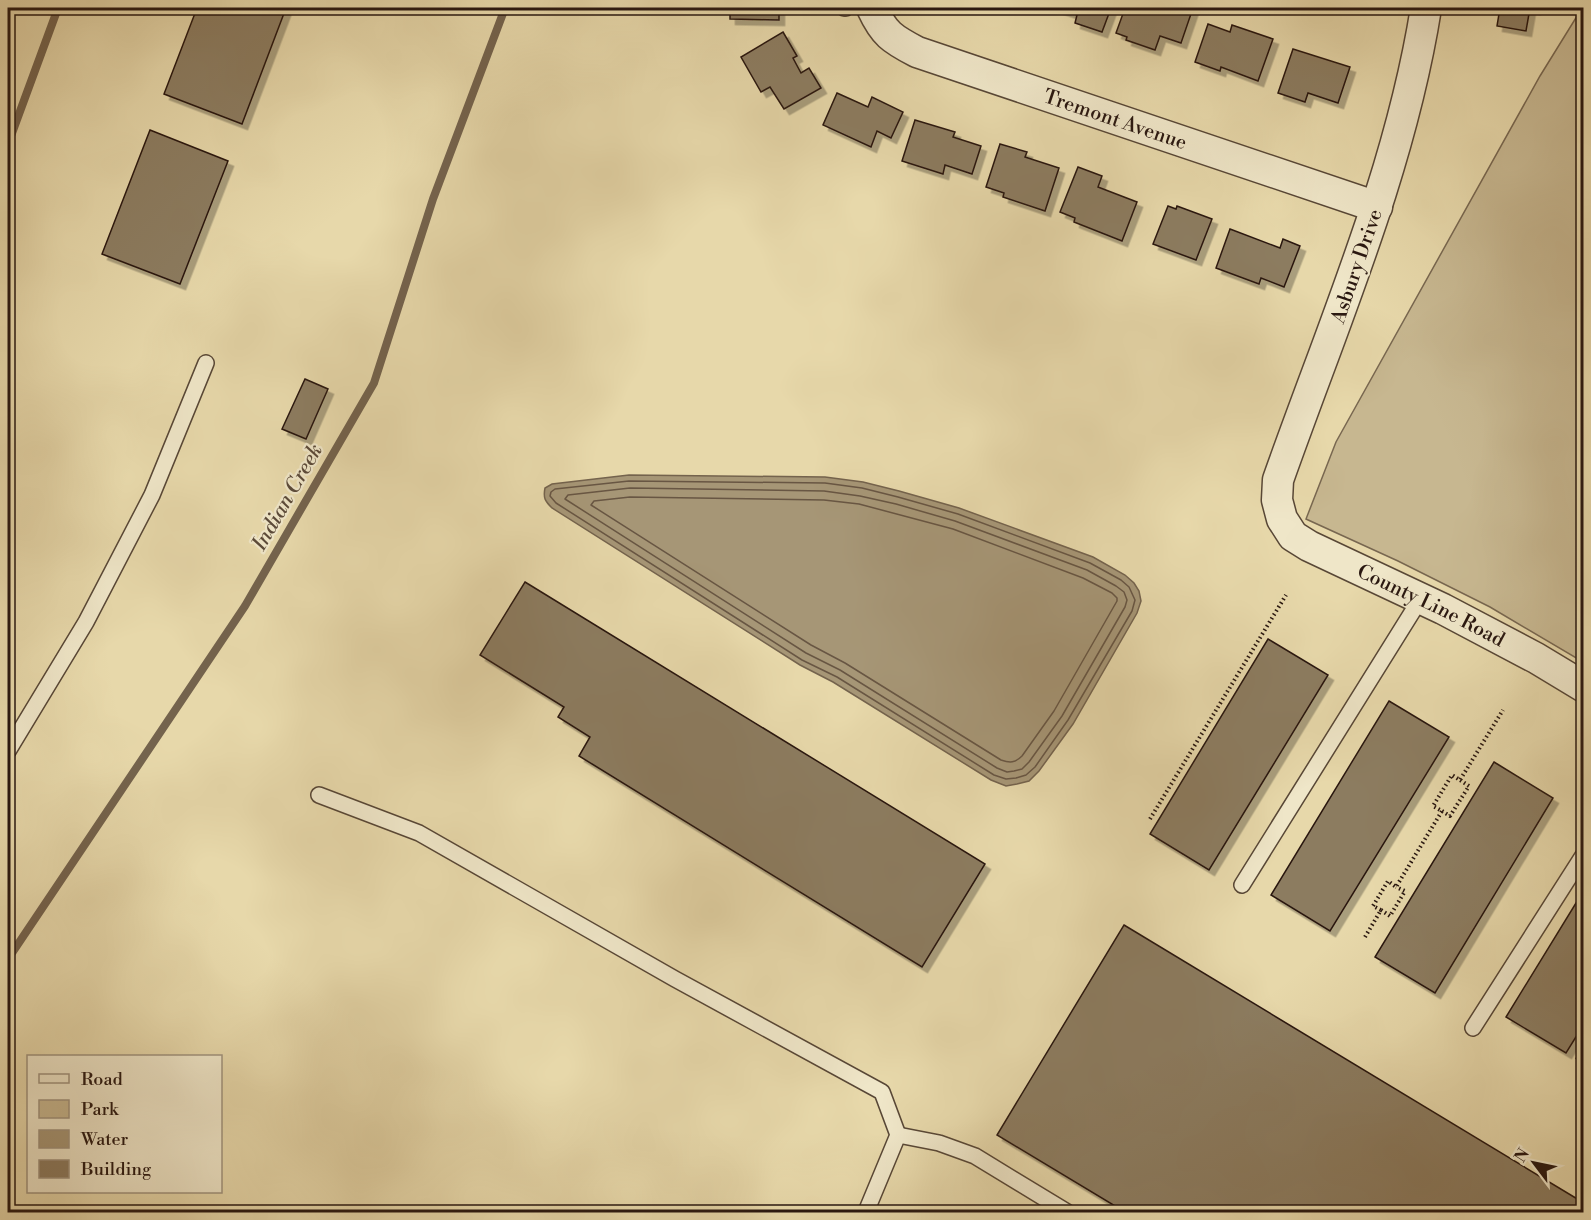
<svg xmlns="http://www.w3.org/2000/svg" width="1591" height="1220" font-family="'Libre Bodoni',serif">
  <defs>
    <filter id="shadow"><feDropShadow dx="5.5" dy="5.5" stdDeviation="0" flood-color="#0004"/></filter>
  </defs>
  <rect width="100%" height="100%" fill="#e7d8aa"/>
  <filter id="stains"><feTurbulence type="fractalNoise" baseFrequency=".00333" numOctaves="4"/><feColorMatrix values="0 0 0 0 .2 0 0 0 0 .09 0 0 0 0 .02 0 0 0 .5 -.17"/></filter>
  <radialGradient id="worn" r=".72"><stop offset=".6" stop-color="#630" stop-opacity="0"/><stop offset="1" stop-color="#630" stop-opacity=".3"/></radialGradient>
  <path fill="#c7b790" stroke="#786750" stroke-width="1.5" d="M1582,8H1584L1583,662L1490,607L1398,561L1306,519L1336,442L1540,76Z"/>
  <path fill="#a69676" stroke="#74634d" stroke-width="1.5" d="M629,475L825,477L863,482L899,491L959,508L1093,557L1125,575L1134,583L1139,591L1141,601L1137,613L1073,724L1039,771L1029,781L1017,784L1006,786L991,780L833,682L800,665L552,508C545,501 543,498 545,488L552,484Z"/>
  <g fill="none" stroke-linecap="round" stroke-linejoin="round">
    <g stroke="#685643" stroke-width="1.5">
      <path d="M629,481L825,483L862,488L898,497L958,514L1090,563L1121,580L1129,587L1135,600L1132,611L1068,720L1035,767L1026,775L1016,778L1006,779L994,775L837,677L802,660L556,503L550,496L551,492L555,489Z"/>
      <path d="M630,488L824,491L860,496L896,504L955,521L1087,570L1116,586L1124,592L1127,600L1125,607L1062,716L1029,762L1022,769L1014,771L1007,772L997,768L840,670L806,653L565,499L568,495Z"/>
      <path d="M630,497L824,500L859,504L953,529L1083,578L1112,593L1117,598V601L1054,711L1022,756C1015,763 1010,763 1001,760L845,663L811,645L591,505L594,501Z"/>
    </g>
    <g stroke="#74634d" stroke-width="8">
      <path d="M8,144L58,8"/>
      <path d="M8,959L245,606L374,383L433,199L505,8"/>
    </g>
  </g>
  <g fill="#8c7b60" stroke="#291710" stroke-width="1.5" filter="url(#shadow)">
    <path d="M197,8H286L242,124L164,94Z"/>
    <path d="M730,8H779V20L730,19Z"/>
    <path d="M1056,8H1111L1102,32L1075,23L1077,15Z"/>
    <path d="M1125,8L1132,9V8H1193L1181,43L1160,36L1155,50L1126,40L1127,37L1116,33Z"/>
    <path d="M1500,8H1535V9L1530,8L1526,31L1497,26Z"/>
    <path d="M1208,24L1230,32L1232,25L1273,39L1258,81L1221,67L1220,71L1195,62Z"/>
    <path d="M783,32L797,56L793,58L801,73L809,68L821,88L784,109L770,87L761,92L741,57Z"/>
    <path d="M1293,49L1350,67L1338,103L1308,93L1305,102L1278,93Z"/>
    <path d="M837,93L868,107L872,97L903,112L891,138L877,131L871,147L823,125Z"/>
    <path d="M915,120L955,132L953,137L981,146L972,174L945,165L943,174L902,161Z"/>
    <path d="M150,130L228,161L180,284L102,254Z"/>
    <path d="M1000,144L1027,152L1025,157L1059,168L1045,211L1003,197L1004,193L986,187Z"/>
    <path d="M1078,167L1102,176L1098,187L1137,202L1122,241L1074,222L1075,218L1060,212Z"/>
    <path d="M1168,206L1176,209L1177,206L1212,219L1196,260L1153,244Z"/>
    <path d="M1230,229L1280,248L1283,239L1300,246L1284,287L1261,278L1259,284L1216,268Z"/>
    <path d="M305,379L328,389L306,439L282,429Z"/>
    <path d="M525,582L985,864L922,967L579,756L590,737L558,717L564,707L480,655Z"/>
    <path d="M1268,639L1328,675L1209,870L1150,834Z"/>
    <path d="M1389,701L1449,737L1330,931L1271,895Z"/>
    <path d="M1494,762L1553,798L1435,993L1375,957Z"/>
    <path d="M1584,890V1024L1566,1053L1506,1017Z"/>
    <path d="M1124,925L1584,1203L1583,1212H1125L997,1135Z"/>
  </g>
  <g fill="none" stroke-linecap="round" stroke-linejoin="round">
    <g stroke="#584736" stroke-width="18">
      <g id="lane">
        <path d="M844,8H846"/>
        <path d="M8,751L86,622L152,495L206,363"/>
        <path d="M319,795L419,833L675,979L882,1092L898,1135L866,1212"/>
        <path d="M1242,885L1421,598"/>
        <path d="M1473,1028L1584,854"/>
        <path d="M898,1135L939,1143L975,1156L1067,1212"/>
      </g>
    </g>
    <g stroke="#584736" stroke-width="33">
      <g id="street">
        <path id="s1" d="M872,8C884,34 892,39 917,52L1377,207"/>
        <path id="s2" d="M1426,8C1400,172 1333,324 1278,480L1277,500L1282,519L1293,536L1309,546L1443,609L1536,658L1584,687"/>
      </g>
    </g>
    <g stroke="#291710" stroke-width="4" stroke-dasharray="1.5 3" stroke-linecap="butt">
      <path d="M1442,811L1450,816L1469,786L1460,780"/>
      <path d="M1150,819L1286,595"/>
      <path d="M1381,910L1390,916L1405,891L1396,887"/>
      <path d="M1365,937L1381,910L1373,906L1388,881L1396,887L1442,811L1433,806L1452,775L1460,780L1503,710"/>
      <path d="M1576,1057L1584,1061"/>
    </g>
    <use href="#lane" stroke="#efe6c8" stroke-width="15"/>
    <use href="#street" stroke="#efe6c8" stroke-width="30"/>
  </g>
  <g text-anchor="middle" stroke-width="4.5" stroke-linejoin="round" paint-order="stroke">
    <g font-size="20" fill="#291710" stroke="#efe6c8">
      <text dy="7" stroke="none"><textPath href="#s1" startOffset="274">Tremont Avenue</textPath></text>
      <text transform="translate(1356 266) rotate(-71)" y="7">Asbury Drive</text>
      <text dy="7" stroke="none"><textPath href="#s2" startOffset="710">County Line Road</textPath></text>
    </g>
    <g font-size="21" font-style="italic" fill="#5b4a39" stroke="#efe6c8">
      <text transform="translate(287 497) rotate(-60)" y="7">Indian Creek</text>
    </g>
  </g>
  <rect width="1591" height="1220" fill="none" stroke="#e7d8aa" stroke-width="30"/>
  <rect x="9" y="9" width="1573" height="1202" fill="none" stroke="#291710" stroke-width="3"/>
  <rect x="15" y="15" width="1561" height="1190" fill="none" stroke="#291710" stroke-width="1.5"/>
  <rect x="27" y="1055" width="195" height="138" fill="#efe6c8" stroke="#a0937e" stroke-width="1.5"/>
  <rect x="39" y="1074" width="30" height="9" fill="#efe6c8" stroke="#a0937e" stroke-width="1.5"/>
  <text x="81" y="1085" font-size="18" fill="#291710">Road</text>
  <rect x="39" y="1100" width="30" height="18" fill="#c7b790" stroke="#a0937e" stroke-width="1.5"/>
  <text x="81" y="1115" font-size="18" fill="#291710">Park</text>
  <rect x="39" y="1130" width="30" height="18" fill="#a69676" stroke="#a0937e" stroke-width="1.5"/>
  <text x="81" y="1145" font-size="18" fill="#291710">Water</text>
  <rect x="39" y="1160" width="30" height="18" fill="#8c7b60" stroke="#a0937e" stroke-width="1.5"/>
  <text x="81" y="1175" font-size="18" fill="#291710">Building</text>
  <g transform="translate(1534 1163) rotate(302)" stroke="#efe6c8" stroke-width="4.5" paint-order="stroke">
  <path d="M0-4.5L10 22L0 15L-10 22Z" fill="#291710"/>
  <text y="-9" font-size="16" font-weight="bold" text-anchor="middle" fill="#291710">N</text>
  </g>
  <rect width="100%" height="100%" filter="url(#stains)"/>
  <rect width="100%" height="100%" fill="url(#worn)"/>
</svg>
